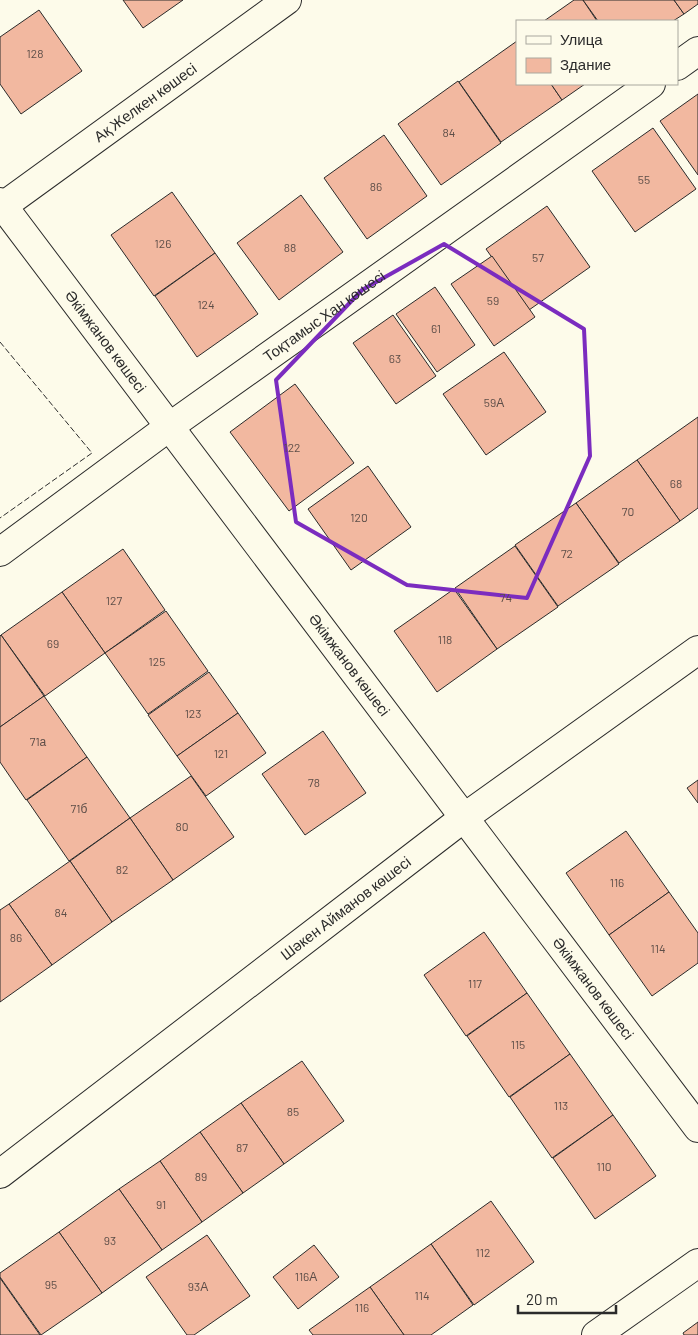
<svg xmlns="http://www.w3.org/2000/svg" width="698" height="1335" font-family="Barlow,sans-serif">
  <rect width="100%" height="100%" fill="#fdfbea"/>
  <g fill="#f2b8a0" stroke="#2b2b2b">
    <path d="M123,0H183L143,28Z"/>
    <path d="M574,0H583L597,21H544Z"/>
    <path d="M583,0H674L684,14L673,21H598Z"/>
    <path d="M674,0H698V4L684,14Z"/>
    <path d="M39,10L82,71L21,114L0,84V37Z"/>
    <path d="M517,41V84H551L562,100L501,142L459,82Z"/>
    <path d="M458,81L501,143L441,185L398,124Z"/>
    <path d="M551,84H585L562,100Z"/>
    <path d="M698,94V175L660,121Z"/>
    <path d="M653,128L696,189L635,232L592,171Z"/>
    <path d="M384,135L427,196L367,239L324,178Z"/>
    <path d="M172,192L215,253L154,296L111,235Z"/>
    <path d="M301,195L343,252L279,300L237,243Z"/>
    <path d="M547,206L590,267L529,310L486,249Z"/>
    <path d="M215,253L258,314L197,357L155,296Z"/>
    <path d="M492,256L535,317L494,346L451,284Z"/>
    <path d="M435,287L475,345L437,372L396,314Z"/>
    <path d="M393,315L436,376L396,404L353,343Z"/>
    <path d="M504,352L546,412L486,455L443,394Z"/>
    <path d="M295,384L354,463L289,511L230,432Z"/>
    <path d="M698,417V508L680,521L637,460Z"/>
    <path d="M637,460L680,521L619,563L576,503Z"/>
    <path d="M368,466L411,527L351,570L308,509Z"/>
    <path d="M576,503L619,564L558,606L515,545Z"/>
    <path d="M515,546L558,607L497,649L455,588Z"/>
    <path d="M123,549L165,610L105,653L62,592Z"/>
    <path d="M454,589L497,649L437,692L394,631Z"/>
    <path d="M62,592L105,653L45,696L1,635Z"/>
    <path d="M166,611L208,671L148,714L105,653Z"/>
    <path d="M1,635L44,696L0,727V636Z"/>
    <path d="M209,672L238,713L177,756L148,715Z"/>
    <path d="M44,696L87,757L26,800L0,762V727Z"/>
    <path d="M238,713L266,753L206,796L177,756Z"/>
    <path d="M323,731L366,793L305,835L262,774Z"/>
    <path d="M87,757L130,818L69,861L27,800Z"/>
    <path d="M191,776L234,837L173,880L130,818Z"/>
    <path d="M698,780V803L687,788Z"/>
    <path d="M130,818L173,880L112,922L70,861Z"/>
    <path d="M626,831L669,892L609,935L566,873Z"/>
    <path d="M70,861L112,922L52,965L9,904Z"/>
    <path d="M669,892L698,933V963L652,996L609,935Z"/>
    <path d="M9,904L52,965L0,1002V910Z"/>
    <path d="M484,932L527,993L466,1036L424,975Z"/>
    <path d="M527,993L570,1054L509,1097L467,1036Z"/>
    <path d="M570,1054L613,1115L552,1158L510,1097Z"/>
    <path d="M302,1061L344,1121L284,1164L241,1103Z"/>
    <path d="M241,1103L284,1164L243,1193L200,1132Z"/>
    <path d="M613,1115L656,1176L595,1219L553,1158Z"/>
    <path d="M200,1132L243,1193L202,1222L160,1161Z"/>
    <path d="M160,1161L202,1222L162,1250L119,1189Z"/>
    <path d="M119,1189L162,1250L102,1293L59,1232Z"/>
    <path d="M491,1201L534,1262L474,1305L431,1244Z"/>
    <path d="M59,1232L102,1293L41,1335L0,1277V1273Z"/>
    <path d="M207,1235L250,1296L194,1335H187L146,1277Z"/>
    <path d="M431,1244L473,1305L431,1335H404L370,1287Z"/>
    <path d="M314,1245L339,1277L298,1309L273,1277Z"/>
    <path d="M0,1278L40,1335H0Z"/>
    <path d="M370,1287L404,1335H313L309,1330Z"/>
    <path d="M698,1322V1335H684L683,1333Z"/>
  </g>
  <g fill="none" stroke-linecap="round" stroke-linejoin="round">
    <g stroke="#2b2b2b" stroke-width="30">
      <g id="minor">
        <path d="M677,66L698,51"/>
        <path id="s1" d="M3,206L287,0"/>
        <path id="s2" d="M0,552L169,427L651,84"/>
        <path id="s3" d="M0,1174L465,817L698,650"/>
      </g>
    </g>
    <g stroke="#2b2b2b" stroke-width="30">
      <path id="tertiary" d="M596,1335L698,1263"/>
    </g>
    <g stroke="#2b2b2b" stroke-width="30">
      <g id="secondary">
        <path id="s4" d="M0,202L698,1128"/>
      </g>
    </g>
    <use href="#minor" stroke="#fdfbea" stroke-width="28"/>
    <use href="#tertiary" stroke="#fdfbea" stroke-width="28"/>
    <use href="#secondary" stroke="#fdfbea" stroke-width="28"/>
    <path stroke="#2b2b2b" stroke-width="1" stroke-dasharray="6 2.5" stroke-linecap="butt" d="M0,342L92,453L0,518"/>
  </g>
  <path fill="none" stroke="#7b2cbf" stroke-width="4" stroke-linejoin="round" d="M444,244L584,329L590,456L527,598L407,585L296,522L276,380L362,290Z"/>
  <g text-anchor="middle" stroke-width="4" stroke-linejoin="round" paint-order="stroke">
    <g font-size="12" fill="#5d4e48">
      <text x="35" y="58">128</text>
      <text x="449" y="137">84</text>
      <text x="644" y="184">55</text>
      <text x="376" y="191">86</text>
      <text x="163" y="248">126</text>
      <text x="290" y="252">88</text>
      <text x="538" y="262">57</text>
      <text x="493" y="305">59</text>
      <text x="206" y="309">124</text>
      <text x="436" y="333">61</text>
      <text x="395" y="363">63</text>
      <text x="494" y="407">59А</text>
      <text x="292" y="452">122</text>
      <text x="676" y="488">68</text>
      <text x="628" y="516">70</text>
      <text x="359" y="522">120</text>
      <text x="567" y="558">72</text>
      <text x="506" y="602">74</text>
      <text x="114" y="605">127</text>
      <text x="445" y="644">118</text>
      <text x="53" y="648">69</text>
      <text x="157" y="666">125</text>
      <text x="193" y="718">123</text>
      <text x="38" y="746">71а</text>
      <text x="221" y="758">121</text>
      <text x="314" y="787">78</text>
      <text x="79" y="813">71б</text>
      <text x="182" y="831">80</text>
      <text x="122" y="874">82</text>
      <text x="617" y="887">116</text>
      <text x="61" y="917">84</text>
      <text x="16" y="942">86</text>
      <text x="658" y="953">114</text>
      <text x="475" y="988">117</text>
      <text x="518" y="1049">115</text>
      <text x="561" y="1110">113</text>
      <text x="293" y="1116">85</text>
      <text x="242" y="1152">87</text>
      <text x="604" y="1171">110</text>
      <text x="201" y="1181">89</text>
      <text x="161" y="1209">91</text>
      <text x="110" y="1245">93</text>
      <text x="483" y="1257">112</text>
      <text x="306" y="1281">116А</text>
      <text x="51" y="1289">95</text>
      <text x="198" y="1291">93А</text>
      <text x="422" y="1300">114</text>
      <text x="362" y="1312">116</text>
    </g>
    <g font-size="15" fill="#2b2b2b" stroke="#fdfbea">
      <text dy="5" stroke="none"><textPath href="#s1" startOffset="176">Ақ Желкен көшесі</textPath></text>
      <text dy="5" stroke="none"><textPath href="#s2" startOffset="401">Тоқтамыс Хан көшесі</textPath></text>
      <text dy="5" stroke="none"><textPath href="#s4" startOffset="175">Әкімжанов көшесі</textPath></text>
      <text dy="5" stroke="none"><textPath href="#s4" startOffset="580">Әкімжанов көшесі</textPath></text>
      <text dy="5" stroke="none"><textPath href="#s3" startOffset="436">Шәкен Айманов көшесі</textPath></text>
      <text dy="5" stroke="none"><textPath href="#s4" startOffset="985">Әкімжанов көшесі</textPath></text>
    </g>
  </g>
  <rect x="516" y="20" width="162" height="65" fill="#fdfbea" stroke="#a9a89e"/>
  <rect x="526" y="36" width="25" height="8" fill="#fdfbea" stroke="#a9a89e"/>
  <text x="560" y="45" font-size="15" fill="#2b2b2b">Улица</text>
  <rect x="526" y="58" width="25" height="15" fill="#f2b8a0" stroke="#a9a89e"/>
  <text x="560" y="70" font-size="15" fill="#2b2b2b">Здание</text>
  <path d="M518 1305v8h98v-8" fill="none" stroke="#2b2b2b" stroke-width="2.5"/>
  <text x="526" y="1305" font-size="15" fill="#2b2b2b" stroke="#fdfbea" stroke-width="4" paint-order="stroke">20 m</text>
</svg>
